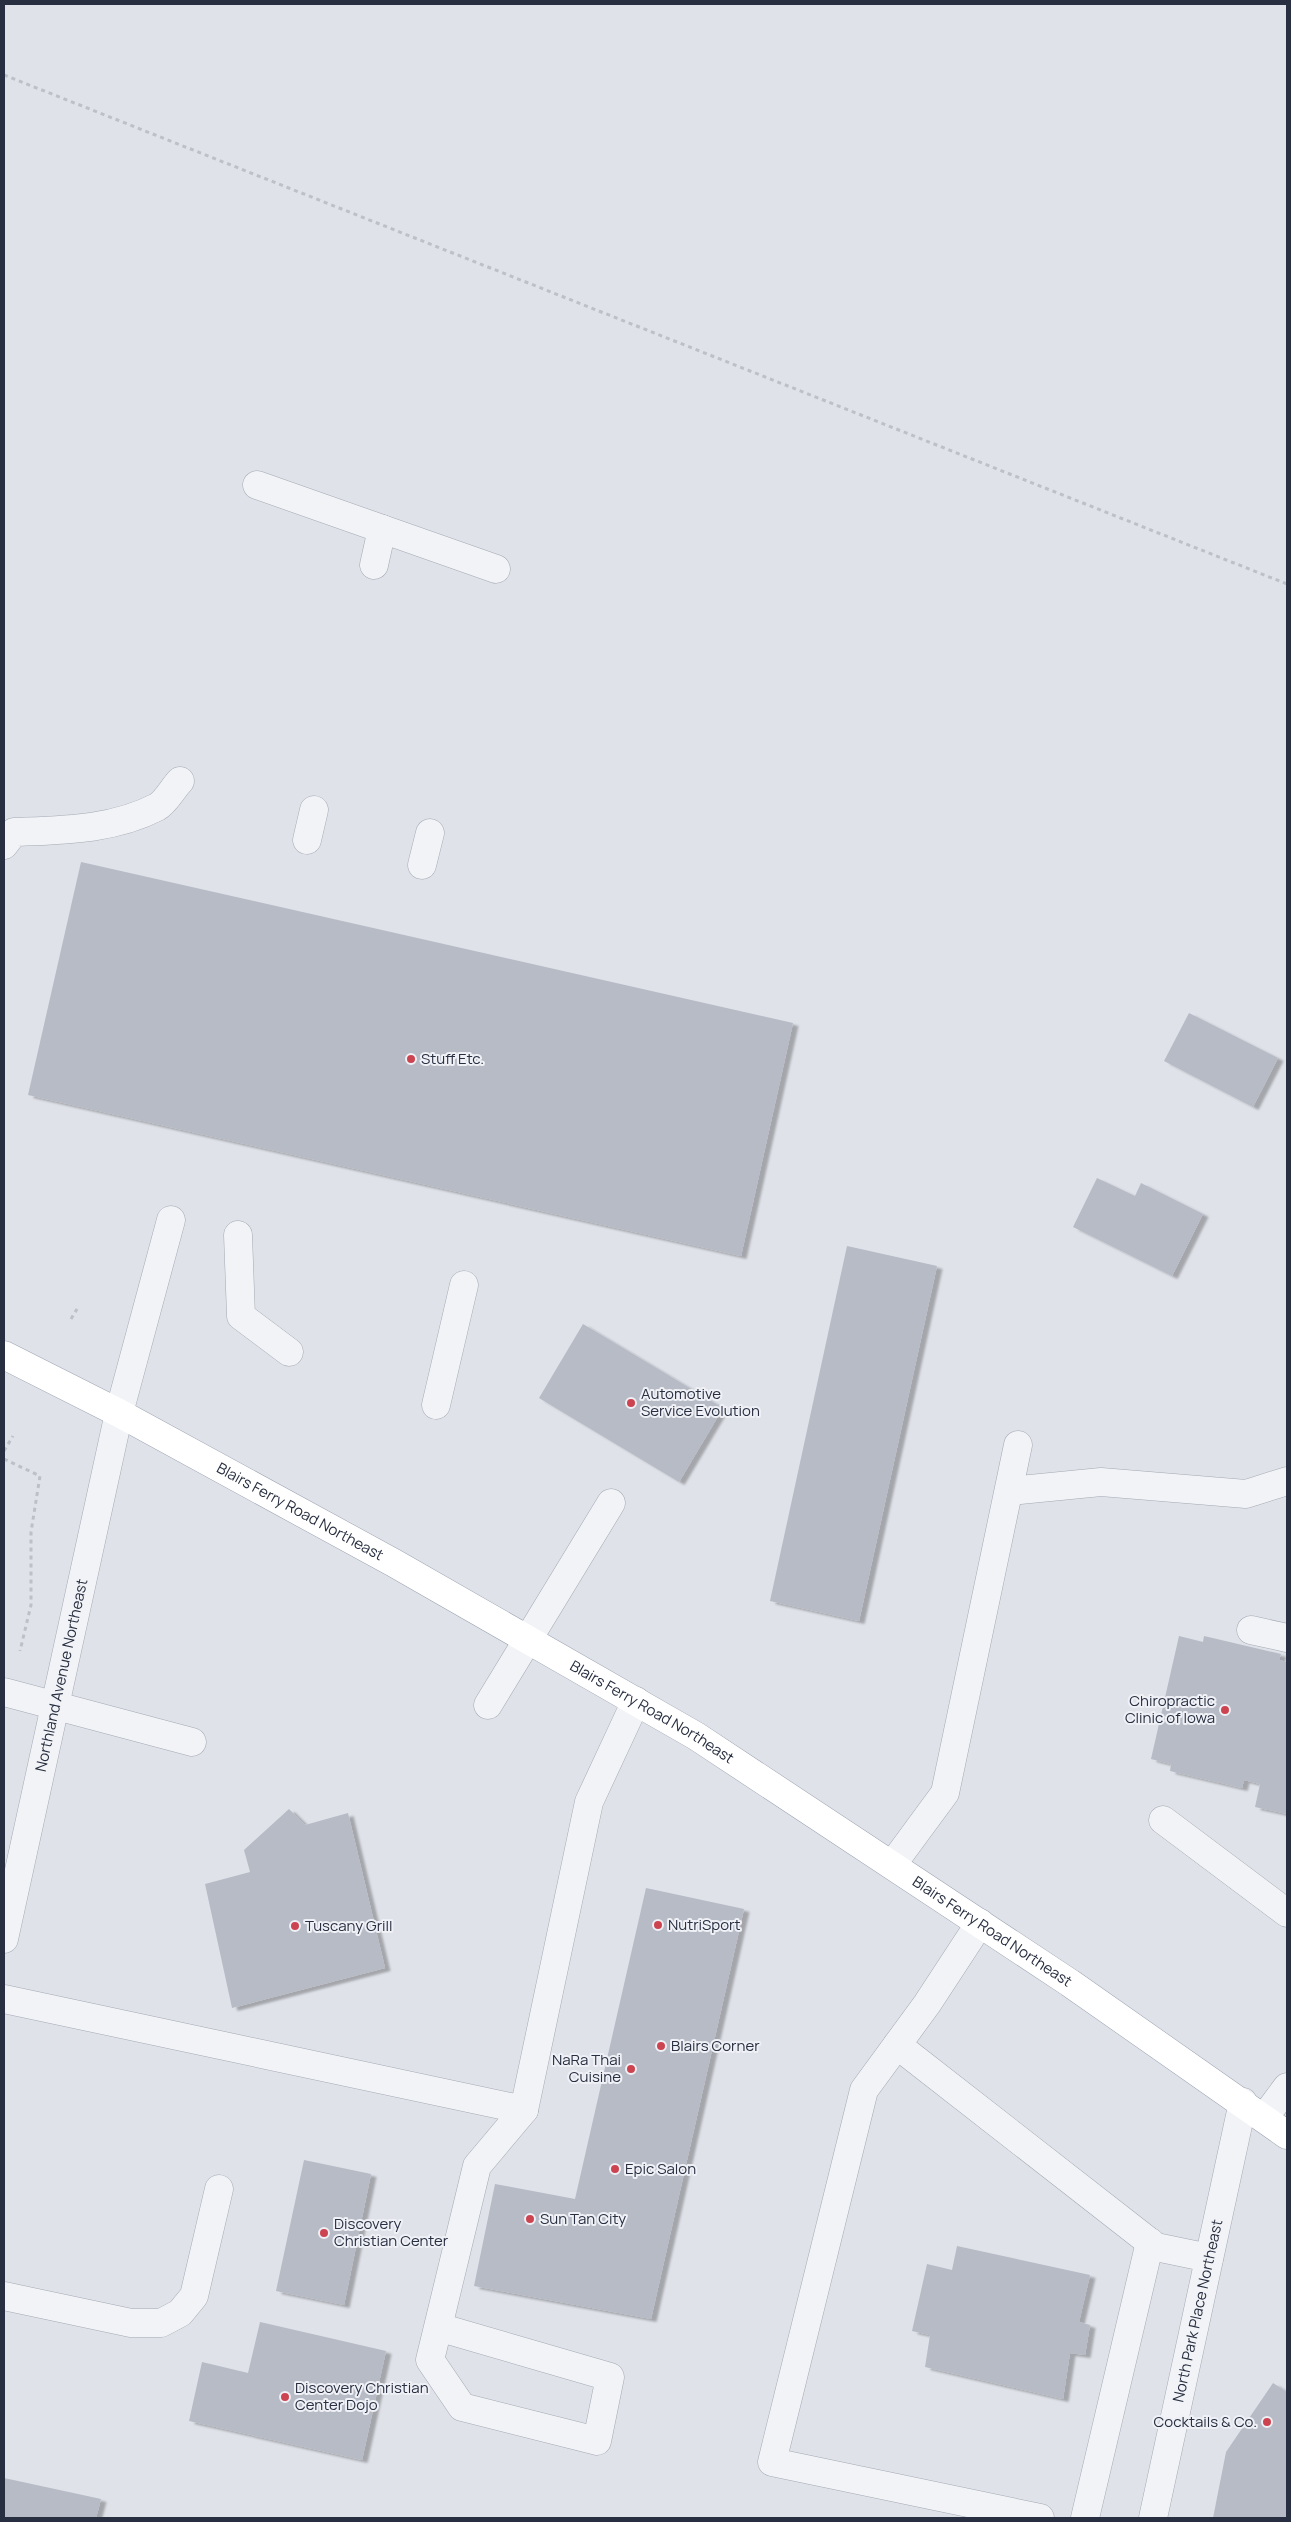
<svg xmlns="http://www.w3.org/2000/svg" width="1291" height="2522" font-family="Manrope,sans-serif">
  <defs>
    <filter id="shadow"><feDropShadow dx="5.5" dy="3" stdDeviation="1" flood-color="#0004"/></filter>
  </defs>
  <rect width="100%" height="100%" fill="#dfe2e9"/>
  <g fill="#b7bbc5" filter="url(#shadow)">
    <path d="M81,862L793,1023L741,1256L28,1095Z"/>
    <path d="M1189,1013L1278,1058L1253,1107L1164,1061Z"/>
    <path d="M1097,1178L1135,1196L1141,1183L1203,1214L1172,1276L1073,1227Z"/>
    <path d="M847,1246L937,1266L859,1621L770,1601Z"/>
    <path d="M583,1324L723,1408L679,1482L539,1398Z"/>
    <path d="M1179,1636L1203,1642L1204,1636L1281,1654L1279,1660L1287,1662V1814L1255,1807L1260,1784L1244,1780L1242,1788L1170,1771L1171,1764L1151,1759Z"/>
    <path d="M289,1809L305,1825L348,1813L385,1968L232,2008L205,1884L250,1872L244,1850Z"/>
    <path d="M646,1888L744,1909L651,2319L474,2286L495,2184L575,2199Z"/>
    <path d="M304,2160L371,2174L344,2305L276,2291Z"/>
    <path d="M957,2246L1090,2275L1079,2322L1090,2325L1085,2355L1070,2353L1063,2399L925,2367L930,2335L912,2331L927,2264L952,2270Z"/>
    <path d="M260,2322L386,2351L362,2460L189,2421L202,2362L248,2373Z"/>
    <path d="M1273,2383L1287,2392V2518H1213L1226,2452Z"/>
    <path d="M4,2478L101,2499L96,2518H4Z"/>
  </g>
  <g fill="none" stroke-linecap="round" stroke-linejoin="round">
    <g stroke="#a4a9b3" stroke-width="29">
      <g id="minor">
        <path d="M257,485L496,569"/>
        <path d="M374,565L382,529"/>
        <path d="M307,840L314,810"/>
        <path d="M4,845L14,832C62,830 113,830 157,807C166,802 173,788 180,781"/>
        <path d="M422,865L430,833"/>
        <path d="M238,1235L241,1316L289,1352"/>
        <path d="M436,1405L464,1285"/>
        <path d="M1009,1491L1101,1482L1246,1494L1287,1481"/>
        <path d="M1251,1630L1287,1638"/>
        <path d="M4,1692L192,1742"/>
        <path d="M488,1705L611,1503"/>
        <path d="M1163,1820L1287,1913"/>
        <path d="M892,1865L945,1793L1018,1445"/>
        <path d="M980,1923L927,2004L864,2090L772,2462L1040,2518"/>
        <path id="s1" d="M4,1939L119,1413L171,1220"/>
        <path d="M4,1999L524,2110L589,1802L636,1701"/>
        <path d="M897,2045L1156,2247L1209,2258"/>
        <path d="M1264,2118L1287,2087"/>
        <path d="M4,2296L131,2323H161L180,2313L194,2296L219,2189"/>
        <path d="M438,2327L610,2377L597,2441L462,2407L430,2360L477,2166L524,2110"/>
        <path d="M1085,2518L1150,2242"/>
        <path id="s2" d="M1153,2518L1243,2102"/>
      </g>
    </g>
    <g stroke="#9fa6b4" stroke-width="29">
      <g id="major">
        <path id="s3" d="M4,1355L119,1413L394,1563L696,1736L1070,1983L1287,2135"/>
      </g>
    </g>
    <g stroke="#bdc0c7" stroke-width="3" stroke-dasharray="4 4" stroke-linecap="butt">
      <path d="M4,75L1287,584"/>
      <path d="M71,1319L77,1309"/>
      <path d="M4,1451L13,1436"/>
      <path d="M4,1459L40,1476L31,1532V1605L20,1651"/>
    </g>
    <use href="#minor" stroke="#f2f3f7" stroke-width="28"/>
    <use href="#major" stroke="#fff" stroke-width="28"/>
  </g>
  <g fill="#cd4451" stroke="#eff1f6" stroke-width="2">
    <circle cx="411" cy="1059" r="5"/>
    <circle cx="631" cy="1403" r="5"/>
    <circle cx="1225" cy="1710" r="5"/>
    <circle cx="658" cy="1925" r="5"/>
    <circle cx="295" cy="1926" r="5"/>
    <circle cx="661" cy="2046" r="5"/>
    <circle cx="631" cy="2069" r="5"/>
    <circle cx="615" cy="2169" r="5"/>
    <circle cx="530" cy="2219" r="5"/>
    <circle cx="324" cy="2233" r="5"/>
    <circle cx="285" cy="2397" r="5"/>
    <circle cx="1267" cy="2422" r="5"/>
  </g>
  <g text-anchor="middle" stroke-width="4" stroke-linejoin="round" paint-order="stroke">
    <g font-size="15" fill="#282f40" stroke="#eff1f6" text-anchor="start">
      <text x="421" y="1064">Stuff Etc.</text>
      <text x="641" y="1399">Automotive<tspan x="641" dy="17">Service Evolution</tspan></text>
      <text x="1215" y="1706" text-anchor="end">Chiropractic<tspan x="1215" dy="17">Clinic of Iowa</tspan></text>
      <text x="668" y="1930">NutriSport</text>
      <text x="305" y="1931">Tuscany Grill</text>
      <text x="671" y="2051">Blairs Corner</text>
      <text x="621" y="2065" text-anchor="end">NaRa Thai<tspan x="621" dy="17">Cuisine</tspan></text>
      <text x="625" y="2174">Epic Salon</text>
      <text x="540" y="2224">Sun Tan City</text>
      <text x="334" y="2229">Discovery<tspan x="334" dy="17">Christian Center</tspan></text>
      <text x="295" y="2393">Discovery Christian<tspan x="295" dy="17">Center Dojo</tspan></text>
      <text x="1257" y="2427" text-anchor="end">Cocktails &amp; Co.</text>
    </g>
    <g font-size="15" fill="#282f40" stroke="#eff1f6">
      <text dy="5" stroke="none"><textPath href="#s3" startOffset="335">Blairs Ferry Road Northeast</textPath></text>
      <text dy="5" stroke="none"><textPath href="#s1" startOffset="270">Northland Avenue Northeast</textPath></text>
      <text dy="5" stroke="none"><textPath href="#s3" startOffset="740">Blairs Ferry Road Northeast</textPath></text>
      <text dy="5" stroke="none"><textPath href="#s3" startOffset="1145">Blairs Ferry Road Northeast</textPath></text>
      <text dy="5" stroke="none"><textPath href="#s2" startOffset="212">North Park Place Northeast</textPath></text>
    </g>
  </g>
  <rect width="1291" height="2522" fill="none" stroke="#282f40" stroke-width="10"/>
</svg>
